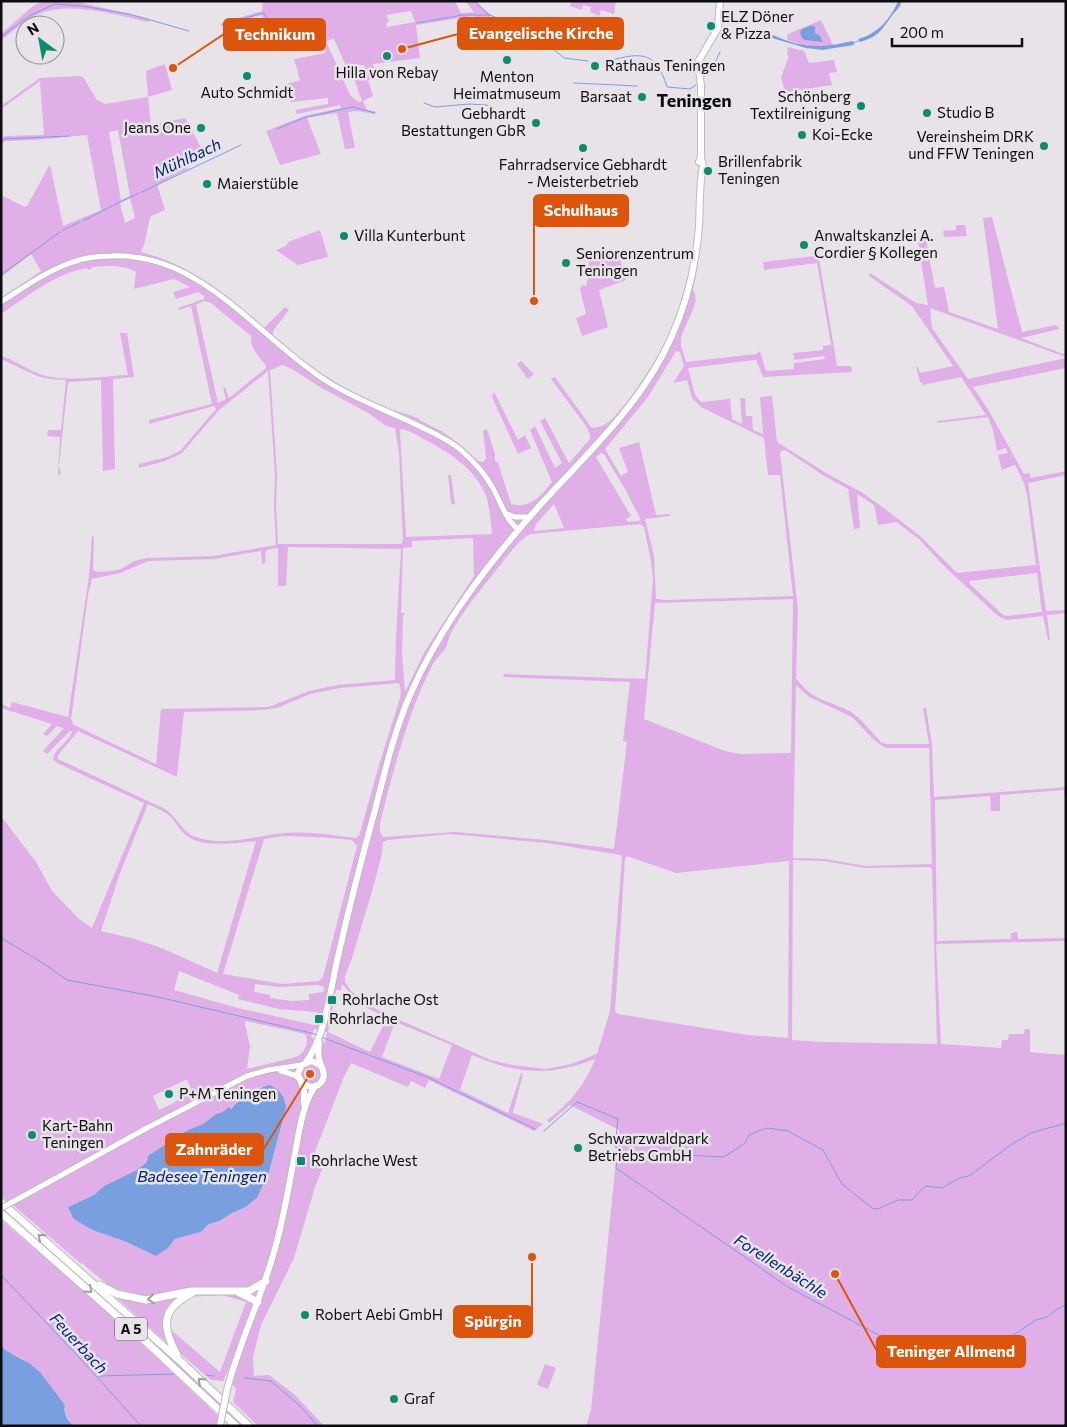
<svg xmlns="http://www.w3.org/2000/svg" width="1067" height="1427" font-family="Commissioner,sans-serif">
  <rect width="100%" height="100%" fill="#e7e3e8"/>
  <g fill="#e1afe8" fill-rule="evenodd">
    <path d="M43,1H74L150,19L149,22C113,15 72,0 36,15C23,21 13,32 1,40V34L33,6Z"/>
    <path d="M263,1H455L461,13L474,12L465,1H475L491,15L483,25L473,16L416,25L420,58L373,64L376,78L368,80L373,96L363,101L367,110L375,111V114L357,111L348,112L355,148L345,149L337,113L307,118L321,154L280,165L266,131L304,116L341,108L340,105L297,114L295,110L328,104V98L291,102L284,85L300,80L294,59L326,53L321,41L282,45L261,15L222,26L221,23L262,11ZM411,11L415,22L387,27L386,24L389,21L386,15ZM334,39L346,66L364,65L368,75L354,79L362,101L358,102L350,95L326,41Z"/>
    <path d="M566,1H616L614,14L601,10L599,16L590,12L591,7L583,5L582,10L570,6L571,3Z"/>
    <path d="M821,20L833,45C817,49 802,45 787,40L788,34Z"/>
    <path d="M788,47L804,51L809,63L834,60L837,72L829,73L832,85L785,92L781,77L789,56L787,55Z"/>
    <path d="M165,64L172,90L148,97L151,125L185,118L204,153L166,173L167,177L187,167L188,169L157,185L165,210L151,216C146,228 147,241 141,252C191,265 226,294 264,328L285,307L289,310L273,331V336C306,365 343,390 384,407C395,411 407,414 418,418L421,421L443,432L463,447L478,461L483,462L486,458L483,431L487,429L495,454V461L498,463L511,504C530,509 541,496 552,482L530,430L535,426L555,468L562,463L540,421L545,418L569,463L590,439V435L586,426L551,379L555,377L591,427L593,428C600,427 605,425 610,421C628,405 663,351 672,329C679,308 685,288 690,266L698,264L693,290C703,304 680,327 681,343C681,349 685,356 686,362L756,354L760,351L765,369L768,371L794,369V363L825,359L824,356L794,360L793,353L823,350V346L831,345L817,263L764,270L763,262L815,256L816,249L823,246V249L819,252V258L837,366H851L852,372L763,377L756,360L688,368L695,395L701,402L730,399L732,419L742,424L740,398H745L746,416H752L753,430L763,434L760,397L772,396L777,442L826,473L861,492L881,506L919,535L957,573L1036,565L1027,495L1024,483L1015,465L1002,470L998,455L1008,453L1006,448L997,451L993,430L988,417L937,423V421L986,415L961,377L923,385L922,383L920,382L916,367H918L920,373L953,366L912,306L869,276L870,273L916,303L928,305L918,242L926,240L935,288L944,287L949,312L998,329L983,218L992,217L1022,332L1056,325L1059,329L1021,338L1066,355V357L930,308L932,328L968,379L1066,358V368L973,387L989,411L1024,474L1029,473L1031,478L1066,471V475L1028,483L1046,611L1066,610V613L1047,615L1050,640H1048L1043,616L1006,620L998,616L945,567L919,539L899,524L897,522L878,525L874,505L857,494L860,528L854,529L848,489L826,477L785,450L781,451L780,453L798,609L796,678C812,701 829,700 851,712C861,718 873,734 882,743L887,744H929L923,708H926L932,745L934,797L1066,787V816L1064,790L1000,795V811H991L990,796L935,800L937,941L1011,939V933L1017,932L1018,939L1066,938V941L936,944L941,1044L1001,1048L1002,1040H1008L1009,1034H1024L1025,1029H1030V1052L1066,1055V1426H586L591,1410L619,1130L570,1105L549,1123L547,1120C568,1106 587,1082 595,1059C550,1077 516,1074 472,1055L460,1090L508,1113L521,1073L523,1074L513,1113L543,1124L534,1131L429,1080L425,1088L411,1081L408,1087L351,1063L343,1079L313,1157L325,1162L315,1187L294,1258L261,1325L253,1357L254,1376L269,1375L295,1395L324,1426H258L233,1402L236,1389L228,1379L244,1329L226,1376L225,1375L224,1381L211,1380L182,1355L172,1341L170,1329L220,1372L246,1302L222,1295L189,1297L186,1291C174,1293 160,1297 147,1297C121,1299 102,1280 83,1264L80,1263L13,1205L19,1202L17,1196L7,1201L1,1196V816L36,862L52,891L79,919L92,928L144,803L57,763L53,759C55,747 70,742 72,731H70L47,754L43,751L64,728L57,726L47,736L43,734L52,724L1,708V704L10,708L12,702L68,717L89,576L92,536L94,537L93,570L98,572L112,571L121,569L134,561L147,558L213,556L276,545L274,506L275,475L268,371L218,411L181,454L165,461L139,468V464L167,457L180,451L216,409L214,406L149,424V420L212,404L191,306L179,310L178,308L204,299V296L198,292L176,299L173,292L190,287L174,279L134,289L136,272C121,264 107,266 92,267L91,269L88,270L87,268C55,273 27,297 1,314V298L41,271L31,254L1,277V195L25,207L27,206L50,164L63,226L101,210L87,135L35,140L5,141L1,145V138L5,136L44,135L40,81L1,109V106L40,78L79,76L83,77L97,100L105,104L148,97L146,71ZM118,130L130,196L121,200L109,132ZM130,198L135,218L125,223L120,203ZM204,301L211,303L251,336C250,349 259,356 266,366V368L229,398L225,387L223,388L226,399L218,403L196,305ZM676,351L680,352L684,366L673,383L687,380L692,398L701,407L764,438L768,475H780L793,596L666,600L656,599L654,556L645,519L670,516V514L656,515L639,442L619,448L628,472L621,476L605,449L648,397ZM283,365L292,369L320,387L368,413L386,426L395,428L399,453L403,542L401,544H278L276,506L277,475L270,370ZM401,429C408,430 416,434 422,438C447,451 473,467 485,493C489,501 491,524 492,534L406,537L400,432ZM601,453L604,454L625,489L640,518L639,521L628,522L626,519L631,516L596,457ZM554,504L564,528L534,531L536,524ZM640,524L644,527L651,561L653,579L645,679L504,674L503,677L630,682L623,741L627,742L614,849L546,840L454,832L383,837L380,832V823C394,769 407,714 433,664C436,658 442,654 445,649C448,645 448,639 450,635C461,613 482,588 497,569C507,558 517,540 531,534ZM473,538L474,576L425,651L405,692L402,654L403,616L405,613H401L403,548L412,547V541ZM288,547L401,549L396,636L395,680L338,685L309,691L269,707L161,709L156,764L74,725L71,719L72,713L88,595L92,579L120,573L148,561L214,559L261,551L262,564L265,563L266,550L278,548V586H286ZM1037,573L1042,612L1008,616L1003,615L970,584L969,581ZM793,599L791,753L740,754L725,751L644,719L655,603ZM399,683L401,691L400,698L379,765L359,836L356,838C332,835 308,831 284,833C255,836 225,847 196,837C183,833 177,817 165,809L58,759V755L78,731L177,777L184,712L261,710L277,708L310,694L340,688ZM796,685L809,697L852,717L875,741L886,748H929L932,864L865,866L825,859L793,858ZM148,804C156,808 165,811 172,818C177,824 180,831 187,836C203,848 238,843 256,841L217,973L164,949L135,939L101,931L120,873ZM450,834L547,843L621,855L622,857L610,1011L597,1054L571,1064L547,1069L512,1065L491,1060L386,1014L369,1005L351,991L345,982V976L352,958L373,888L382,854L383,842L387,840ZM283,836L318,837L352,840L357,846L323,977L319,981L283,984L223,974L264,839ZM627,856L676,873L789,861L788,1038L747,1035L618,1014L615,1012L625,859ZM793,860L824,861L865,868L930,867L932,869L937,1044L824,1042L792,1040ZM179,971L239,995L238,999L279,1009L317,1012L314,1025L238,1008L174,990ZM255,984L280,987L318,985L324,987L323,992L309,994V1000L292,1001L270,998V995L254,992ZM342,984L363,1006L387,1018L370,1052L328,1032L336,990H341ZM246,1021L305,1034C310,1043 304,1053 296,1057L247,1069L250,1046L245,1024ZM395,1022L452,1045L439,1079L382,1057ZM314,1029L327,1032L325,1043L311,1037ZM185,1080H187L191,1088L174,1103L159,1110L153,1096ZM262,1086L286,1108L269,1172L257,1198L244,1208L232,1213L221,1221L209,1224L201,1232L175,1239L168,1248L149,1253L124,1241L95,1231L68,1207L94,1195L104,1186L137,1170L188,1130L203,1124L216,1114H221L230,1109L240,1099L251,1094Z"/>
    <path d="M956,225H965L967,236L944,237L943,231L956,230Z"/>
    <path d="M320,230L328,257L298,265L276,250L286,246L288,242Z"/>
    <path d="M601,249L607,259L619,256L626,280L599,290L608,327L582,336L576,318L586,314L580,289L582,285L586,286L589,274L588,252Z"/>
    <path d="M120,333H127L134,377L113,379L115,469L103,471L101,380L68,382L59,466L61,474L58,475L60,437L47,436L48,430H61L66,380L49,379L37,376L1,359V356C15,360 26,369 40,374C62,383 104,376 128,375Z"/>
    <path d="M521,361L534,374L528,379L517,364Z"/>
    <path d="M494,392L518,440L525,435L531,448L518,454L492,397Z"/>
    <path d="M448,475H451L455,504L453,505L451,503Z"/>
    <path d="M1,1220C75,1283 148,1348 218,1416L217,1422L222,1426H74L65,1415V1405L40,1372L22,1358L4,1350L1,1345Z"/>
    <path d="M89,1283L109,1300L246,1426H241L87,1285Z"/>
    <path d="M115,1296L124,1298L180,1296C169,1306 163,1327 166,1342Z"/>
    <path d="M545,1364L556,1368L548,1389L537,1385Z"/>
  </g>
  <g fill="#7a9fdf">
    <path d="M898,1H900L901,4C898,10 894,12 891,17C880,32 878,37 860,42L858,39C877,34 891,19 898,1Z"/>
    <path d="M810,26H815V33L819,35L823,42L805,40L802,38L800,32L802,29Z"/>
    <path d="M773,35C804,49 821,48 853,41L854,45L822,50L806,48L772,38Z"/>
    <path d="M270,1085C281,1092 285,1096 286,1108L269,1172L257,1198L244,1208L232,1213L220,1221L209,1224L201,1232L175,1239L168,1248L156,1256L124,1241L95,1231L82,1224L73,1218L68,1207L94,1195L104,1186L137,1170L147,1162L148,1156L188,1130L203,1124L216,1114L221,1113L229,1107L231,1109C240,1098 256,1088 270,1085Z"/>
    <path d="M1,1345L5,1350L29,1363L40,1372L65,1405C63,1415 67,1419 74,1426H1Z"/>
  </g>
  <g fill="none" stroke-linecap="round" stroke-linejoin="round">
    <g stroke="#7a9fdf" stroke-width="1">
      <path d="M474,1L489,15"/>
      <path d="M417,23L463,15H490L506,22L518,31L546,43L564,58L588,61"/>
      <path d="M222,25L263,13L287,43L310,41"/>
      <path d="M730,36C743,24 760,30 773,37"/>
      <path d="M1,37L29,16L55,4L82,6L129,14L189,31"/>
      <path d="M853,43L861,40"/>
      <path d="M604,62C639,53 655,48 667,87L690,89L696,85"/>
      <path d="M713,67L720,52"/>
      <path d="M704,77L706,75"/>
      <path d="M574,83L637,86"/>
      <path d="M424,103L435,107L469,104L487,105L493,111"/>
      <path d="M277,129L306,117L353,107L375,113"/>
      <path d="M1,142L4,139L69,136"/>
      <path d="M142,192L241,145"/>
      <path d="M114,205L139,193"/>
      <path d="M83,221L112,206"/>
      <path d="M63,230L80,222"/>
      <path d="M1,275L60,232"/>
      <path d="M1,938L43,963L67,980L158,997L311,1033L317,1035"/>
      <path d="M321,1037L427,1077L535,1129"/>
      <path d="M544,1131L577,1102L618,1119L615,1147L618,1148L616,1168L788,1287L909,1351L967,1358L1012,1336L1036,1320L1047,1317L1057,1309L1066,1305"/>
      <path d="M619,1157L633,1159L683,1155L724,1157L745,1143L749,1135L758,1131L768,1128L788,1131L823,1150L842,1184L872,1208L878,1209L898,1200H912L921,1190L926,1186L942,1188L959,1178L969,1176L1012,1144L1031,1133L1066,1123"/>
      <path d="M1,1275L77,1355L141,1426"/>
      <path d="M206,1375L214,1376"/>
      <path d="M98,1376L175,1374"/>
      <path d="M221,1377H222"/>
      <path d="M245,1378L271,1381L300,1406L318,1426"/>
    </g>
    <g stroke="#bdb9be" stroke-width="7">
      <g id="minor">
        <path d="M1,302C23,288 45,272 70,263C83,258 97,256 111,256C202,252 258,338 328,382C358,401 392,412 423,428C436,434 451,441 462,451C473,461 484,472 491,485C500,499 505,520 519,530"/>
        <path d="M507,514L515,517H530"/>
        <path d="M281,1071L294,1075L299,1078"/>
        <path d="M18,1199L147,1128L247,1076L268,1070L302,1065"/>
      </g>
    </g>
    <g stroke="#bdb9be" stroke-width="8">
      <g id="major">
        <path d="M699,162L701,157V86L698,62L718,28L720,1"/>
        <path d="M319,1043C318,1048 318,1054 319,1059C320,1066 326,1071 323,1079C317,1093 299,1086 298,1073L302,1065L312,1061L321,1066"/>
        <path d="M306,1062C326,1036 331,984 339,952C350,904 362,857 375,810C385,771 394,732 410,695C441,624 490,561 541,504C588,453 642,403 671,338C687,303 696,265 699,226C700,206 699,186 703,166L701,158"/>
        <path d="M301,1082L304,1091V1104"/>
        <path d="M227,1390C239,1343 261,1299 274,1252C283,1222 288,1190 294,1159C299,1134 301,1108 315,1086"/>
      </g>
    </g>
    <g stroke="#bdb9be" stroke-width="9">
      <g id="highway">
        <path d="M1,1202L179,1360L249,1426"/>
        <path d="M1,1213L141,1337L236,1426"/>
        <path d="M100,1285L117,1294L146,1300L191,1291H249L266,1281"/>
        <path d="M238,1292L258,1302"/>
        <path d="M177,1355C162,1327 160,1309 192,1293"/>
      </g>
    </g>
    <use href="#minor" stroke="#fff" stroke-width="5"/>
    <use href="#major" stroke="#fff" stroke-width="6"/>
    <use href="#highway" stroke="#fff" stroke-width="7"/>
    <g stroke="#bdb9be" stroke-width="7" stroke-linecap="butt">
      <path id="minor-bridge" d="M1,1208L18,1199"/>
    </g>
    <g stroke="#bdb9be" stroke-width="8" stroke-linecap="butt">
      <path id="major-bridge" d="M220,1425L227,1390"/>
    </g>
    <use href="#minor-bridge" stroke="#fff" stroke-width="5"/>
    <use href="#major-bridge" stroke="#fff" stroke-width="6"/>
  </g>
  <defs><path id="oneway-chevron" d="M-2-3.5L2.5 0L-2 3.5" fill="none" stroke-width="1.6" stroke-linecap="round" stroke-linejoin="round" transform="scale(1.25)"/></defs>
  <g stroke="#9e9e9f">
    <use href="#oneway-chevron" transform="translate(41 1237) rotate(-139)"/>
    <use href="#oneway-chevron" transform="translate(89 1290) rotate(42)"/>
    <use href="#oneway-chevron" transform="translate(151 1299) rotate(175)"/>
    <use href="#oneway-chevron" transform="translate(201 1381) rotate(-137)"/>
  </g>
  <g fill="#0d8b6f" stroke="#e7e3e8" stroke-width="2">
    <circle cx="711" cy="26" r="5"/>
    <circle cx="387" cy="56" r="5"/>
    <circle cx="507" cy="60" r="5"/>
    <circle cx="595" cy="66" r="5"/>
    <circle cx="247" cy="76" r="5"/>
    <circle cx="642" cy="97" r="5"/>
    <circle cx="861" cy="106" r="5"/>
    <circle cx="927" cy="113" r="5"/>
    <circle cx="536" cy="123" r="5"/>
    <circle cx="201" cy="128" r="5"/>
    <circle cx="802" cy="135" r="5"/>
    <circle cx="1044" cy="146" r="5"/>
    <circle cx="583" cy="148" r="5"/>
    <circle cx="708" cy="171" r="5"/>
    <circle cx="207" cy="184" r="5"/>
    <circle cx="344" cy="236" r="5"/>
    <circle cx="804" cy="245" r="5"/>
    <circle cx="566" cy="263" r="5"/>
    <rect x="327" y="995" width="10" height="10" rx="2.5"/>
    <rect x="314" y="1014" width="10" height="10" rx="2.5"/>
    <circle cx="169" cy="1094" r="5"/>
    <circle cx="32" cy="1135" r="5"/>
    <circle cx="578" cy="1148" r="5"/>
    <rect x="296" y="1156" width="10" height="10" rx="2.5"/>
    <circle cx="305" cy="1315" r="5"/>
    <circle cx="394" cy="1399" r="5"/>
  </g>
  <g text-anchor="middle" stroke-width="5" stroke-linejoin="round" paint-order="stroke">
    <rect fill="#e7e3e8" stroke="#4e4c4f" stroke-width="1" x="115" y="1317.5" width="32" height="23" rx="4"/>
    <g font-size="14" font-weight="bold" fill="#0d0c0e">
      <text x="131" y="1334">A 5</text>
    </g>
    <g font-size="15" fill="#0d0c0e" stroke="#e7e3e8" text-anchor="start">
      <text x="721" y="22">ELZ Döner<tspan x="721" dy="17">&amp; Pizza</tspan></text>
      <text x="605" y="71">Rathaus Teningen</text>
      <text x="387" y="78" text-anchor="middle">Hilla von Rebay</text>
      <text x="507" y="82" text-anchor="middle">Menton<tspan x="507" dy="17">Heimatmuseum</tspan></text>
      <text x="247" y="98" text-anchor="middle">Auto Schmidt</text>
      <text x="632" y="102" text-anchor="end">Barsaat</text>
      <text x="851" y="102" text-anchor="end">Schönberg<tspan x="851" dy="17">Textilreinigung</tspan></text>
      <text x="937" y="118">Studio B</text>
      <text x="526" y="119" text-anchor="end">Gebhardt<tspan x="526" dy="17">Bestattungen GbR</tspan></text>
      <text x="191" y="133" text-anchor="end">Jeans One</text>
      <text x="812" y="140">Koi-Ecke</text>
      <text x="1034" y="142" text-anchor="end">Vereinsheim DRK<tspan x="1034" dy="17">und FFW Teningen</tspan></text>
      <text x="718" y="167">Brillenfabrik<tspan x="718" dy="17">Teningen</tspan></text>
      <text x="583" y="170" text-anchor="middle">Fahrradservice Gebhardt<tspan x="583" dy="17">- Meisterbetrieb</tspan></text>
      <text x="217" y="189">Maierstüble</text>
      <text x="354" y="241">Villa Kunterbunt</text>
      <text x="814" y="241">Anwaltskanzlei A.<tspan x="814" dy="17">Cordier § Kollegen</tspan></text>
      <text x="576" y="259">Seniorenzentrum<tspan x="576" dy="17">Teningen</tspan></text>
      <text x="342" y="1005">Rohrlache Ost</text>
      <text x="329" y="1024">Rohrlache</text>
      <text x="179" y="1099">P+M Teningen</text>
      <text x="42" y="1131">Kart-Bahn<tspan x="42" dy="17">Teningen</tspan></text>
      <text x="588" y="1144">Schwarzwaldpark<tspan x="588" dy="17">Betriebs GmbH</tspan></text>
      <text x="311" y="1166">Rohrlache West</text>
      <text x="315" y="1320">Robert Aebi GmbH</text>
      <text x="404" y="1404">Graf</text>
    </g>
    <g font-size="16" font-style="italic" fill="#00266f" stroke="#e7e3e8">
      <text transform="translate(187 158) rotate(-25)" y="6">Mühlbach</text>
      <text x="202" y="1182">Badesee Teningen</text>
      <text transform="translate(781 1266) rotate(32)" y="6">Forellenbächle</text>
      <text transform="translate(79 1343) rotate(47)" y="6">Feuerbach</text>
    </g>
    <g font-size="18" font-weight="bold" fill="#0d0c0e" stroke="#e7e3e8">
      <text x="694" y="107">Teningen</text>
    </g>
  </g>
  <path fill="none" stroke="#dd550c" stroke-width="2" d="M402 49L458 34M173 68L224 34M534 301L534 210M310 1074L263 1150M532 1257L532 1321M835 1274L877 1351"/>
  <g fill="#dd550c" stroke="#e7e3e8" stroke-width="2">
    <circle cx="402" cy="49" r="5"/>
    <circle cx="173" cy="68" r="5"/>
    <circle cx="534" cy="301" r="5"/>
    <circle cx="310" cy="1074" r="5"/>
    <circle cx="532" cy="1257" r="5"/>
    <circle cx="835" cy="1274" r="5"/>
  </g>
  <g fill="#dd550c" stroke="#dd550c" stroke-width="2">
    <rect x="458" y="18" width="165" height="31" rx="5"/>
    <rect x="224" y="19" width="101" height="31" rx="5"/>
    <rect x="534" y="195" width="94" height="31" rx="5"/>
    <rect x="166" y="1134" width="97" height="31" rx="5"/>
    <rect x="454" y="1306" width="78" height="31" rx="5"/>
    <rect x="877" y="1336" width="148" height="31" rx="5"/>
  </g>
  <g font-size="16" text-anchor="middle" font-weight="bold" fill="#fff">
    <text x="541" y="39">Evangelische Kirche</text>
    <text x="275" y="40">Technikum</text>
    <text x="581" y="216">Schulhaus</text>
    <text x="214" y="1155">Zahnräder</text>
    <text x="493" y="1327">Spürgin</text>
    <text x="951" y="1357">Teninger Allmend</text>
  </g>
  <rect width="1067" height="1427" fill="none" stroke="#0d0c0e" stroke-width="5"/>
  <g transform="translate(40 40) rotate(328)"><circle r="24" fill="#e7e3e8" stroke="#908d91"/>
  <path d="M0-4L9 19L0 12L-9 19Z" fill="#0d8b6f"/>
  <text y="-8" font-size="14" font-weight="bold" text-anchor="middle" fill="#0d0c0e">N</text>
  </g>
  <path d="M892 38v8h130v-8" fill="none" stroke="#0d0c0e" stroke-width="2.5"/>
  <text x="900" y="38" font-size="15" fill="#0d0c0e" stroke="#e7e3e8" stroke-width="4" paint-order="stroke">200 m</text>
</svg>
